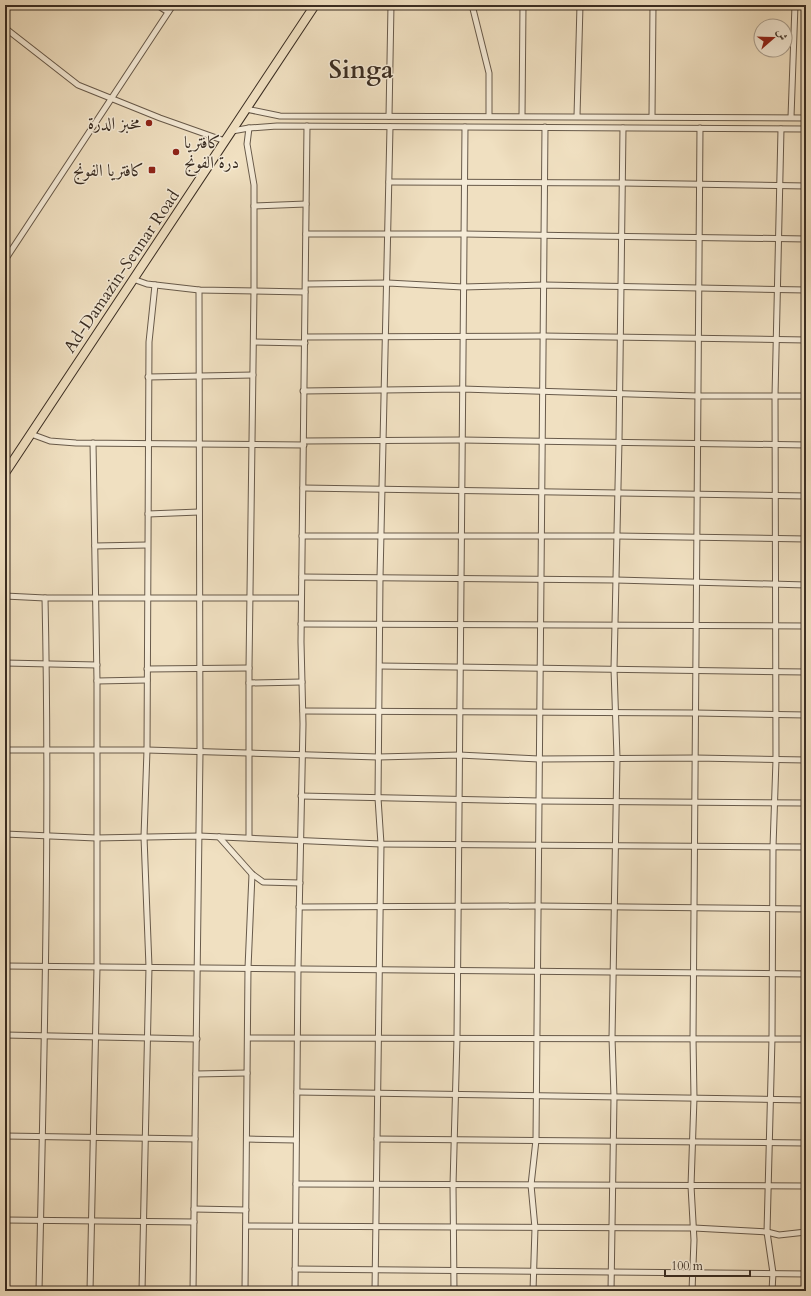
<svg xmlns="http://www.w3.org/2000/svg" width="811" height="1296" font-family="Cardo,Amiri,serif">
  <rect width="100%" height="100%" fill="#f0e0c1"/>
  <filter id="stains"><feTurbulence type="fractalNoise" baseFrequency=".005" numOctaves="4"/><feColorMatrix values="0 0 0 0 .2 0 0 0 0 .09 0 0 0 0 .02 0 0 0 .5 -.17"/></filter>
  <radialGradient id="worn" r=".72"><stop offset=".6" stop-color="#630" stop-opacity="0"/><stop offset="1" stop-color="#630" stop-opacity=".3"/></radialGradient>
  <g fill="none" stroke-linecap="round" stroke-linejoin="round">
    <g stroke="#685a4a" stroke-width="7">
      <g id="minor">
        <path d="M157,5L168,12"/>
        <path d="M472,5L489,73V116"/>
        <path d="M5,28L78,85L160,118L225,141"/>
        <path d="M246,109L280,116L806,118"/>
        <path d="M389,116L391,5"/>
        <path d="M522,116L523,5"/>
        <path d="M577,116L580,5"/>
        <path d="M652,116L653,5"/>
        <path d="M791,117L795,5"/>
        <path d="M249,128L247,144L254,185V289L249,668V838"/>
        <path d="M232,131L249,128L277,126L806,129"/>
        <path d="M389,182L622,183L806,186"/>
        <path d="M254,206L306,204"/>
        <path d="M306,234H464L806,239"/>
        <path d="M5,260L173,5"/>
        <path d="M133,279L147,284L199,290L305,292"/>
        <path d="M306,284L388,283L463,287L544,285L806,290"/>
        <path d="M305,337L543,336L806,340"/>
        <path d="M254,342L305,343"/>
        <path d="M148,377L253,375"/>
        <path d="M303,391L462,389L697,396H806"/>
        <path d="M31,434L50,441L76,443L304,445"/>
        <path d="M304,441L462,440L806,445"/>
        <path d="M303,488L806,496"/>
        <path d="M148,514L199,512"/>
        <path d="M302,536H617L806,539"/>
        <path d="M95,546L147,545"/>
        <path d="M302,577L616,580L806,585"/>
        <path d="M5,596L45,598H301"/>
        <path d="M301,624L806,626"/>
        <path d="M5,663L97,665"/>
        <path d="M380,666L806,672"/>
        <path d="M147,669L249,668"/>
        <path d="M97,681L147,680"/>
        <path d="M249,683L302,682"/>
        <path d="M303,711L695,713L806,715"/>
        <path d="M5,750H147L378,757L459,755L539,759L695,758L806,760"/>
        <path d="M301,796L539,801L806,803"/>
        <path d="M5,834L96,838L199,836L381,844L806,847"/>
        <path d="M219,837L252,874L263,882L300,883"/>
        <path d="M299,907L538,906L806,909"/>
        <path d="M5,966L806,974"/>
        <path d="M5,1035L197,1039"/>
        <path d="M248,1038L806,1039"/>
        <path d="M196,1074L247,1073"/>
        <path d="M297,1092L806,1100"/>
        <path d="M5,1136L195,1139"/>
        <path d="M247,1139L296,1140"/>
        <path d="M377,1139L806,1143"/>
        <path d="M296,1184L806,1186"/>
        <path d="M194,1209L246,1210"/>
        <path d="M5,1220L194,1222"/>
        <path d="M246,1226L694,1228L767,1232L779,1235L806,1232"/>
        <path d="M295,1269L806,1274"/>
        <path d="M39,1291C44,1060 50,829 45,598"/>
        <path d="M90,1291L97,967V681L93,443"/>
        <path d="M142,1291L149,967L144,837L147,750L149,342L155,285"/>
        <path d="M193,1291L200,752L199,290"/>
        <path d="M245,1291L248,968L252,874"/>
        <path d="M295,1291L298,969L303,724L301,642L307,126"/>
        <path d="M375,1291L381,844L378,798L380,578L390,127"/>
        <path d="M454,1291L453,1185L457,1038L465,127"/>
        <path d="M533,1291L535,1228L531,1185L536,1140L545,127"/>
        <path d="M611,1291L614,1097L612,1038L617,758L614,669L619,441L623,128"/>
        <path d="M692,1291L694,1240L691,1186L694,1098L693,1038L700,128"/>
        <path d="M772,1291L773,1273L767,1232L772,1038L773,847L776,760L775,396L781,129"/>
      </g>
    </g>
    <g stroke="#3a2d22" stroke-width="10">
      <path id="trunk" d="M5,473L315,5"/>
    </g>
    <use href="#minor" stroke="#f5ebd7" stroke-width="5"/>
    <use href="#trunk" stroke="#f0e0c1" stroke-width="8"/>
  </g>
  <g fill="#8f2418" stroke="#f5ebd7" stroke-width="1.5">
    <circle cx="149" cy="123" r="4"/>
    <circle cx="176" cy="152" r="4"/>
    <rect x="148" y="166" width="8" height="8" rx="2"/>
  </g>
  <g text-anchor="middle" stroke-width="3" stroke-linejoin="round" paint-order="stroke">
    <g font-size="17" fill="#3a2d22" stroke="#f5ebd7" text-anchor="end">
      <text x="141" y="129">مخبز الدرة</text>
      <text x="184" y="148" text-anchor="start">كافتريا<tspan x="184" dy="20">درة الفونج</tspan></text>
      <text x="144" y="176">كافتريا الفونج</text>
    </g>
    <g font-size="17" fill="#3a2d22" stroke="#f5ebd7">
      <text transform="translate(121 271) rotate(-56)" y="6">Ad-Damazin-Sennar Road</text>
    </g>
    <g font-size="25" font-weight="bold" fill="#3a2d22" stroke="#f5ebd7">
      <text x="361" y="78">Singa</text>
    </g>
  </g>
  <rect width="811" height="1296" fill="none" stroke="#f0e0c1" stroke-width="20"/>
  <rect x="6" y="6" width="799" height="1284" fill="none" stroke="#3a2d22" stroke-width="2"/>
  <rect x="10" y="10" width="791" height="1276" fill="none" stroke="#3a2d22"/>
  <g transform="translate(773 38) rotate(70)"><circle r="19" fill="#f5ebd7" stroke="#aa9f8f"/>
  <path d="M0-3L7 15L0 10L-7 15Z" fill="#8f2418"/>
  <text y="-6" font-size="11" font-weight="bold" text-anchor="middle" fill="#3a2d22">ش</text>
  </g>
  <path d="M665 1270v6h85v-6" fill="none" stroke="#3a2d22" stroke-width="2"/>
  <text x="671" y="1270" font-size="12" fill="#3a2d22" stroke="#f5ebd7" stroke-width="3" paint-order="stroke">100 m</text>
  <rect width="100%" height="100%" filter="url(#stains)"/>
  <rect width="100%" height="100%" fill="url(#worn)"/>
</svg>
